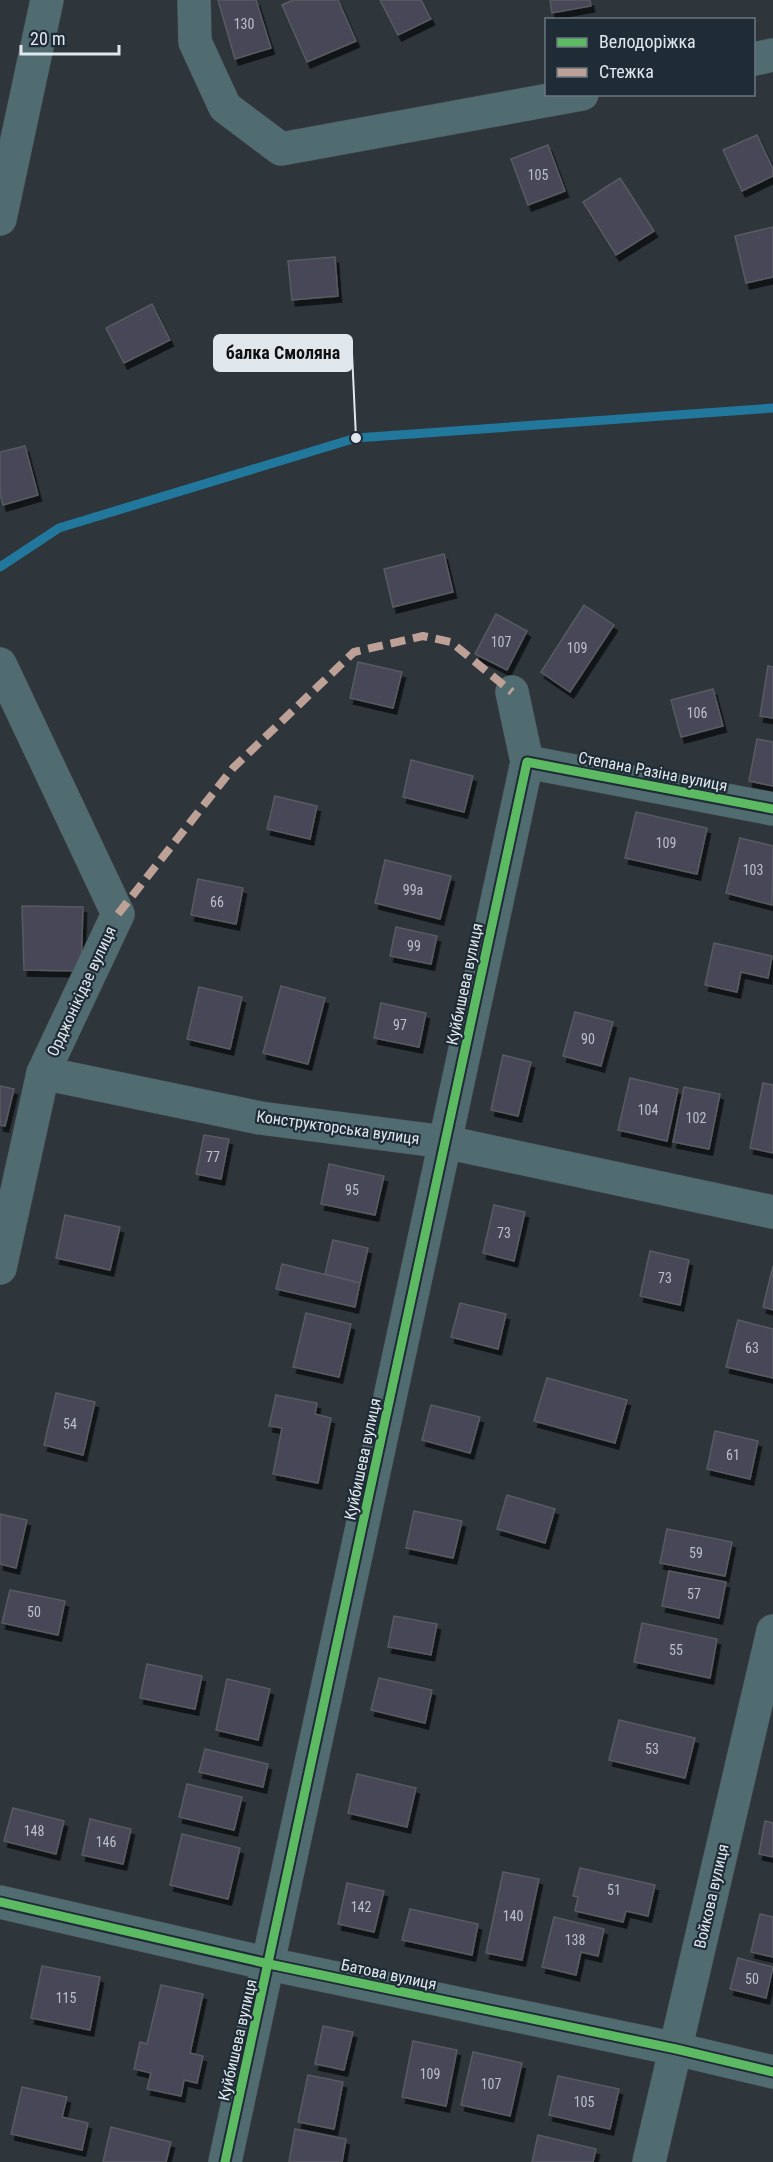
<svg xmlns="http://www.w3.org/2000/svg" width="773" height="2162" font-family="'Roboto Condensed',sans-serif">
  <defs>
    <filter id="shadow"><feDropShadow dx="3.5" dy="6" stdDeviation="0" flood-color="#0009"/></filter>
  </defs>
  <rect width="100%" height="100%" fill="#2e353b"/>
  <g fill="none" stroke-linecap="round" stroke-linejoin="round">
    <path stroke="#22789c" stroke-width="9" d="M0,567L59,528L356,438L773,408"/>
  </g>
  <g fill="#464759" stroke="#585b60" stroke-width="1.5" filter="url(#shadow)">
    <path d="M218,0H256L271,48L235,59Z"/>
    <path d="M293,0H338L356,41L307,62L282,5Z"/>
    <path d="M380,0H421L431,19L398,35Z"/>
    <path d="M550,0H590L591,6L552,13Z"/>
    <path d="M757,135L773,169V176L742,191L723,150Z"/>
    <path d="M548,145L565,191L528,205L511,159Z"/>
    <path d="M620,178L654,231L616,255L583,202Z"/>
    <path d="M773,227V277L746,283L735,236Z"/>
    <path d="M335,257L338,296L292,300L288,261Z"/>
    <path d="M152,304L170,340L124,363L106,328Z"/>
    <path d="M25,446L38,495L3,505L0,494V452Z"/>
    <path d="M444,554L453,592L393,607L384,569Z"/>
    <path d="M584,605L614,625L570,692L541,672Z"/>
    <path d="M496,614L527,631L507,670L475,654Z"/>
    <path d="M358,662L402,672L393,708L350,698Z"/>
    <path d="M768,666L773,667V718L760,716Z"/>
    <path d="M713,689L723,726L681,737L671,700Z"/>
    <path d="M757,739L773,742V786L749,781Z"/>
    <path d="M411,760L473,776L464,812L403,797Z"/>
    <path d="M275,796L317,806L310,839L267,829Z"/>
    <path d="M636,812L707,828L697,874L625,858Z"/>
    <path d="M740,838L773,846L772,905L726,893Z"/>
    <path d="M385,860L451,876L440,919L375,903Z"/>
    <path d="M198,879L243,888L236,924L191,915Z"/>
    <path d="M22,906L83,907L81,971L24,970Z"/>
    <path d="M396,927L437,936L431,964L390,956Z"/>
    <path d="M714,943L772,956L768,978L741,972L737,992L705,985Z"/>
    <path d="M281,986L325,998L308,1064L263,1053Z"/>
    <path d="M199,987L242,997L230,1049L187,1039Z"/>
    <path d="M381,1003L426,1013L419,1047L374,1038Z"/>
    <path d="M575,1012L613,1022L601,1066L563,1056Z"/>
    <path d="M503,1055L531,1062L518,1116L491,1110Z"/>
    <path d="M630,1078L678,1089L667,1141L618,1130Z"/>
    <path d="M763,1083L773,1085V1153L750,1148Z"/>
    <path d="M0,1086L14,1089L5,1126L0,1125Z"/>
    <path d="M684,1087L720,1094L709,1149L673,1142Z"/>
    <path d="M204,1135L229,1139L221,1179L196,1174Z"/>
    <path d="M329,1164L384,1176L375,1215L321,1204Z"/>
    <path d="M494,1205L525,1212L514,1261L483,1253Z"/>
    <path d="M65,1215L120,1227L110,1270L56,1258Z"/>
    <path d="M333,1240L368,1248L360,1283L325,1274Z"/>
    <path d="M650,1251L689,1260L680,1305L640,1296Z"/>
    <path d="M282,1264L360,1283L355,1307L276,1289Z"/>
    <path d="M773,1266V1310L763,1307Z"/>
    <path d="M460,1303L506,1314L498,1349L451,1337Z"/>
    <path d="M306,1313L351,1324L339,1377L293,1367Z"/>
    <path d="M738,1320L773,1329V1378L726,1367Z"/>
    <path d="M547,1378L627,1400L615,1443L534,1421Z"/>
    <path d="M56,1393L95,1402L83,1455L44,1445Z"/>
    <path d="M276,1395L317,1403L315,1414L331,1418L318,1483L273,1474L282,1428L269,1426Z"/>
    <path d="M431,1405L480,1417L470,1453L422,1440Z"/>
    <path d="M715,1431L758,1441L750,1479L707,1469Z"/>
    <path d="M507,1495L555,1509L545,1543L497,1529Z"/>
    <path d="M414,1511L462,1521L453,1558L406,1548Z"/>
    <path d="M0,1514L27,1520L16,1568L0,1564Z"/>
    <path d="M667,1529L732,1542L725,1576L660,1563Z"/>
    <path d="M669,1571L726,1582L719,1618L662,1606Z"/>
    <path d="M10,1590L65,1601L58,1635L2,1623Z"/>
    <path d="M394,1616L437,1624L431,1655L388,1647Z"/>
    <path d="M642,1623L717,1639L710,1678L634,1662Z"/>
    <path d="M147,1664L202,1676L195,1709L140,1698Z"/>
    <path d="M379,1678L432,1690L425,1723L371,1710Z"/>
    <path d="M227,1679L270,1689L258,1740L216,1730Z"/>
    <path d="M619,1720L695,1738L685,1778L609,1760Z"/>
    <path d="M205,1749L268,1764L263,1787L199,1772Z"/>
    <path d="M357,1774L416,1788L407,1827L348,1813Z"/>
    <path d="M187,1784L242,1797L234,1830L179,1817Z"/>
    <path d="M13,1808L64,1821L56,1854L4,1841Z"/>
    <path d="M90,1819L131,1829L123,1864L82,1855Z"/>
    <path d="M765,1821L773,1823V1857L759,1854Z"/>
    <path d="M182,1834L240,1848L228,1899L170,1885Z"/>
    <path d="M580,1868L655,1885L648,1916L626,1911L623,1922L575,1911L578,1897L573,1896Z"/>
    <path d="M503,1872L539,1879L522,1960L486,1953Z"/>
    <path d="M347,1883L384,1891L374,1932L338,1924Z"/>
    <path d="M410,1909L478,1924L472,1955L402,1940Z"/>
    <path d="M760,1914L773,1917V1957L751,1952Z"/>
    <path d="M554,1917L604,1929L598,1956L581,1952L576,1975L542,1967Z"/>
    <path d="M738,1958L773,1967L766,1998L730,1989Z"/>
    <path d="M42,1966L100,1977L90,2030L31,2018Z"/>
    <path d="M161,1985L203,1994L190,2053L203,2056L197,2083L184,2080L181,2096L147,2089L151,2073L134,2069L140,2042L147,2044Z"/>
    <path d="M323,2026L353,2032L344,2070L315,2064Z"/>
    <path d="M413,2041L457,2050L446,2106L402,2097Z"/>
    <path d="M473,2052L522,2063L510,2116L461,2105Z"/>
    <path d="M308,2075L343,2082L334,2129L298,2122Z"/>
    <path d="M558,2076L619,2089L610,2129L549,2115Z"/>
    <path d="M22,2087L67,2097L62,2117L88,2123L82,2150L11,2134Z"/>
    <path d="M111,2127L171,2142L166,2162H103Z"/>
    <path d="M295,2129L346,2139L342,2162H289Z"/>
    <path d="M538,2135L596,2149L593,2162H532Z"/>
  </g>
  <g fill="none" stroke-linecap="round" stroke-linejoin="round">
    <g stroke="#4b5257" stroke-width="34">
      <g id="minor">
        <path d="M194,0L195,42L225,107L281,149L582,94"/>
        <path d="M754,59L773,55"/>
        <path d="M0,219L47,0"/>
        <path d="M0,664L118,914L43,1073L0,1268"/>
        <path d="M527,762L773,809"/>
        <path d="M43,1073L260,1118L445,1142L773,1212"/>
        <path d="M0,1902L269,1964L676,2049L773,2072"/>
        <path d="M225,2162L527,762L512,692"/>
        <path d="M649,2162L773,1631"/>
      </g>
    </g>
    <use href="#minor" stroke="#516c71" stroke-width="33"/>
    <path stroke="#bda197" stroke-width="8" stroke-dasharray="15 8" stroke-linecap="butt" d="M118,914L233,768L354,652L423,636L451,642L512,692"/>
    <g stroke="#1f2c36" stroke-width="13">
      <g id="cycleway">
        <path d="M0,1902L269,1964L676,2049L773,2072"/>
        <path d="M225,2162L527,762L773,809"/>
      </g>
    </g>
    <use href="#cycleway" stroke="#5cba63" stroke-width="9"/>
  </g>
  <g text-anchor="middle" stroke-width="4.5" stroke-linejoin="round" paint-order="stroke">
    <g font-size="14" fill="#bac0c9">
      <text x="244" y="29">130</text>
      <text x="538" y="180">105</text>
      <text x="501" y="647">107</text>
      <text x="577" y="653">109</text>
      <text x="697" y="718">106</text>
      <text x="666" y="848">109</text>
      <text x="753" y="875">103</text>
      <text x="413" y="895">99а</text>
      <text x="217" y="907">66</text>
      <text x="414" y="951">99</text>
      <text x="400" y="1030">97</text>
      <text x="588" y="1044">90</text>
      <text x="648" y="1115">104</text>
      <text x="696" y="1123">102</text>
      <text x="213" y="1162">77</text>
      <text x="352" y="1195">95</text>
      <text x="504" y="1238">73</text>
      <text x="665" y="1283">73</text>
      <text x="752" y="1353">63</text>
      <text x="70" y="1429">54</text>
      <text x="733" y="1460">61</text>
      <text x="696" y="1558">59</text>
      <text x="694" y="1599">57</text>
      <text x="34" y="1617">50</text>
      <text x="676" y="1655">55</text>
      <text x="652" y="1754">53</text>
      <text x="34" y="1836">148</text>
      <text x="106" y="1847">146</text>
      <text x="614" y="1895">51</text>
      <text x="361" y="1912">142</text>
      <text x="513" y="1921">140</text>
      <text x="575" y="1945">138</text>
      <text x="752" y="1984">50</text>
      <text x="66" y="2003">115</text>
      <text x="430" y="2079">109</text>
      <text x="491" y="2089">107</text>
      <text x="584" y="2107">105</text>
    </g>
    <g font-size="16" fill="#e0e8ee" stroke="#1f2c36">
      <text transform="translate(653 771) rotate(11)" y="6">Степана Разіна вулиця</text>
      <text transform="translate(464 984) rotate(-78)" y="6">Куйбишева вулиця</text>
      <text transform="translate(81 991) rotate(-65)" y="6">Орджонікідзе вулиця</text>
      <text transform="translate(338 1127) rotate(8)" y="6">Конструкторська вулиця</text>
      <text transform="translate(362 1459) rotate(-78)" y="6">Куйбишева вулиця</text>
      <text transform="translate(711 1896) rotate(-77)" y="6">Войкова вулиця</text>
      <text transform="translate(389 1974) rotate(12)" y="6">Батова вулиця</text>
      <text transform="translate(237 2040) rotate(-77)" y="6">Куйбишева вулиця</text>
    </g>
  </g>
  <path fill="none" stroke="#e0e8ee" stroke-width="2" d="M356 438L352 353"/>
  <circle fill="#e0e8ee" stroke="#1f2c36" stroke-width="2" cx="356" cy="438" r="6"/>
  <rect fill="#e0e8ee" stroke="#e0e8ee" stroke-width="2" x="214" y="335" width="138" height="36" rx="6"/>
  <g font-size="18" text-anchor="middle" font-weight="bold" fill="#111">
    <text x="283" y="359">балка Смоляна</text>
  </g>
  <rect x="545" y="18" width="210" height="78" fill="#1f2c36" stroke="#6c7780" stroke-width="1.5"/>
  <rect x="557" y="38" width="30" height="9" fill="#5cba63" stroke="#6c7780" stroke-width="1.5"/>
  <text x="599" y="48" font-size="18" fill="#e0e8ee">Велодоріжка</text>
  <rect x="557" y="68" width="30" height="9" fill="#bda197" stroke="#6c7780" stroke-width="1.5"/>
  <text x="599" y="78" font-size="18" fill="#e0e8ee">Стежка</text>
  <path d="M21 45v9h98v-9" fill="none" stroke="#e0e8ee" stroke-width="3"/>
  <text x="30" y="45" font-size="18" fill="#e0e8ee" stroke="#1f2c36" stroke-width="4.5" paint-order="stroke">20 m</text>
</svg>
